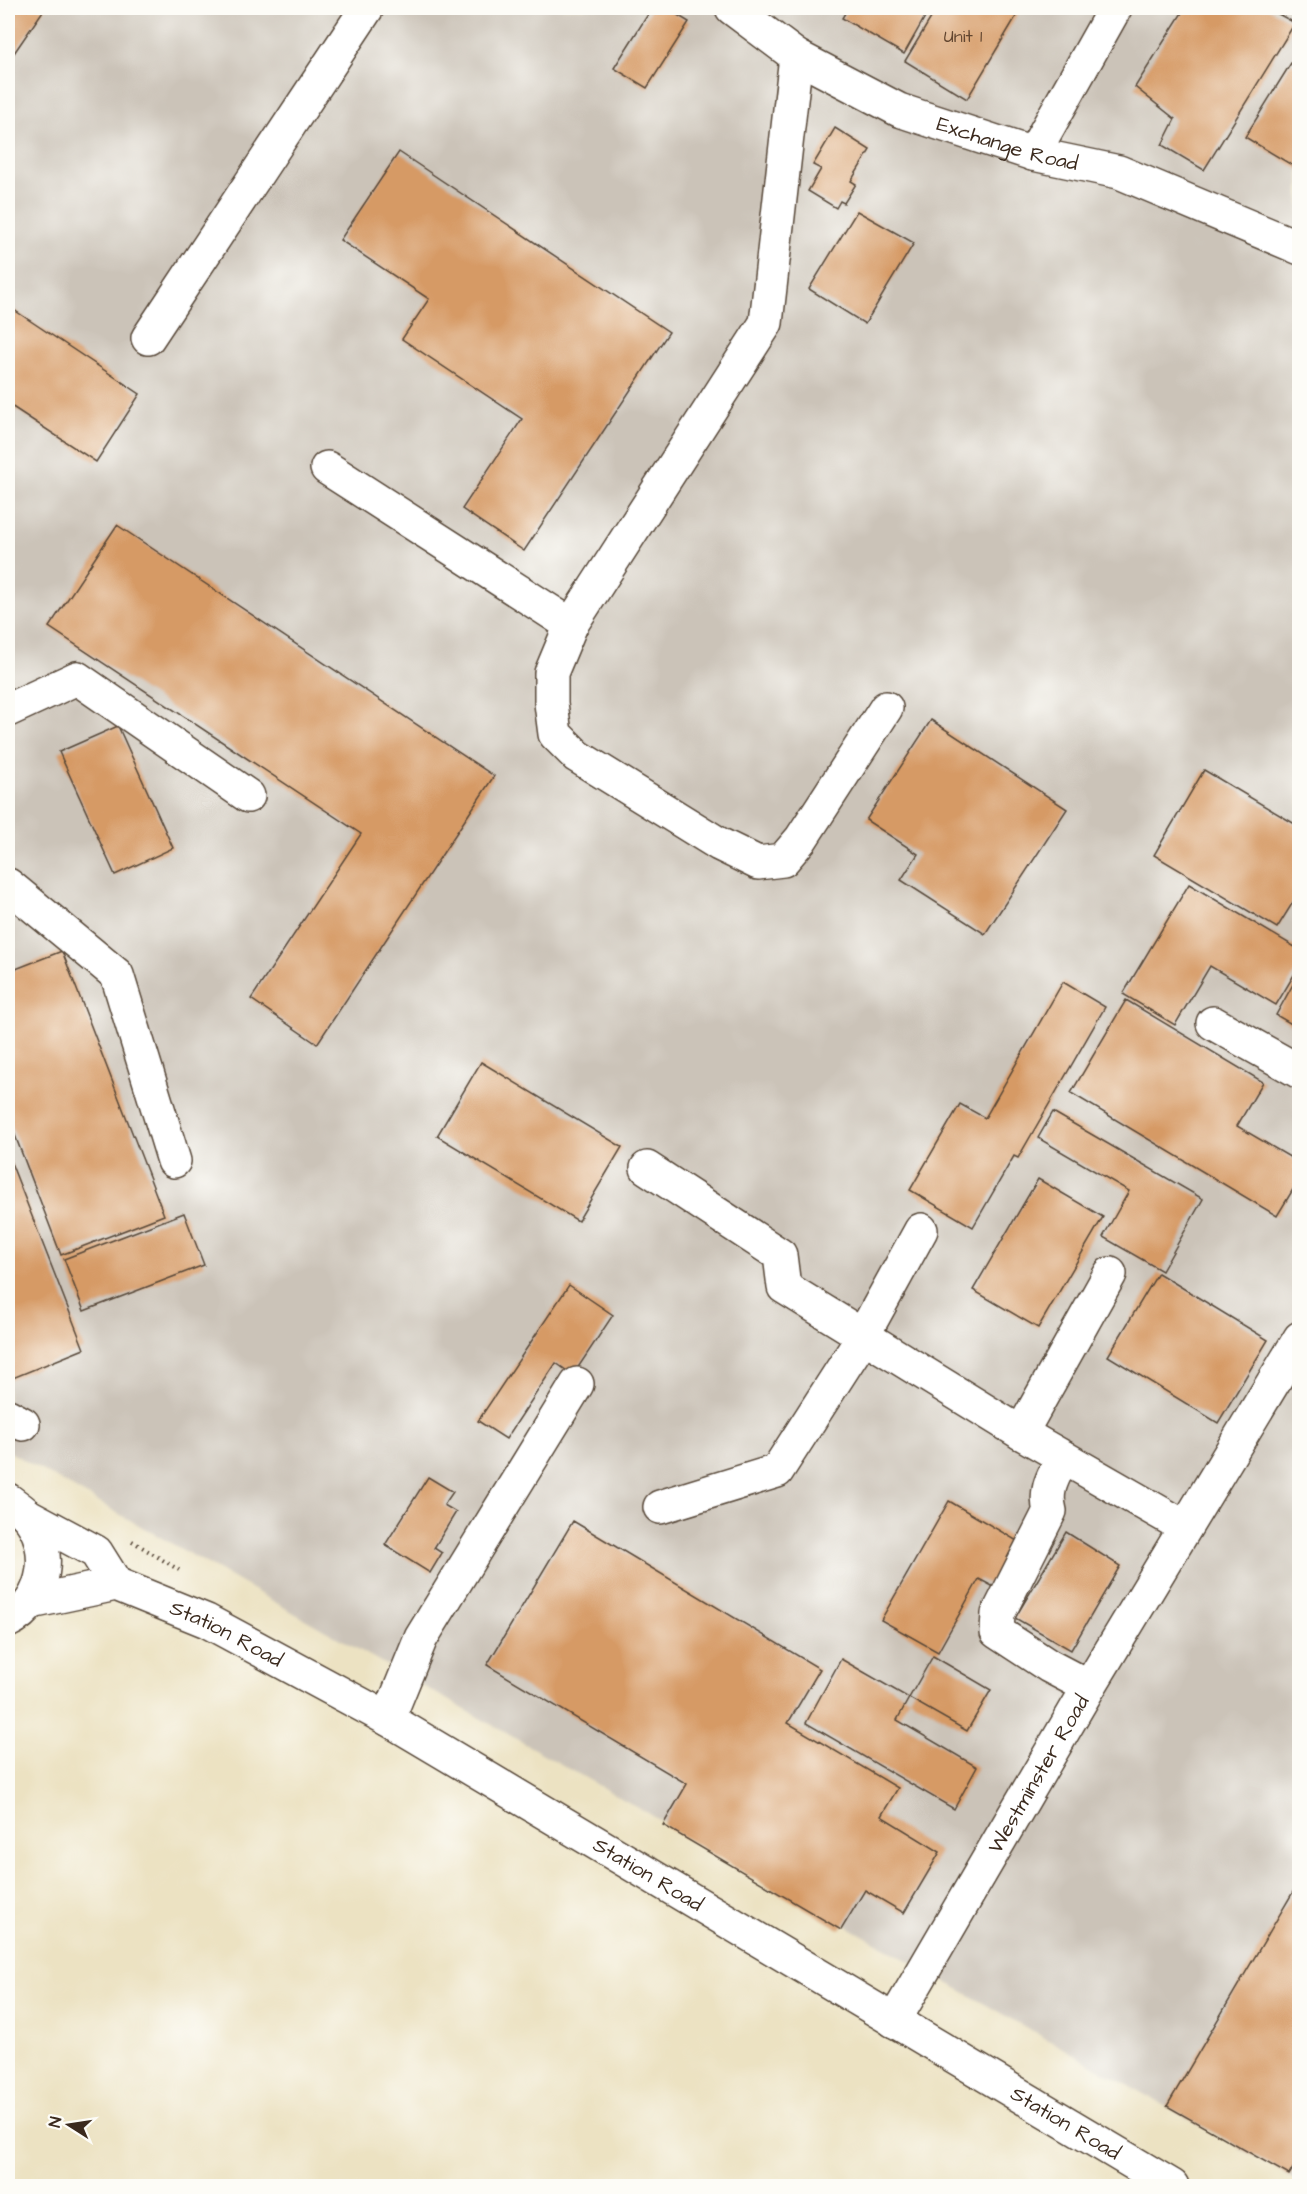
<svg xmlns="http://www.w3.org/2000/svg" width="1307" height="2194" font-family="'Architects Daughter',sans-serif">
  <rect width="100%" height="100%" fill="#fdfcf7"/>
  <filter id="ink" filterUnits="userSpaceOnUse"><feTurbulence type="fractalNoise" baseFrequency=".0167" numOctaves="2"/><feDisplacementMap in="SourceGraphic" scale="12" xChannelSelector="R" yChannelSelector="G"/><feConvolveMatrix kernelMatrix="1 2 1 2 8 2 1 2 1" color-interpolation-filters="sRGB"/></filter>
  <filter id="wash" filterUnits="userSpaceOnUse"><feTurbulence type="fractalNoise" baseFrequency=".008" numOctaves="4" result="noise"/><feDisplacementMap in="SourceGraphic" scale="24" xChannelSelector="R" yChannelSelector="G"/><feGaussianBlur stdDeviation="1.35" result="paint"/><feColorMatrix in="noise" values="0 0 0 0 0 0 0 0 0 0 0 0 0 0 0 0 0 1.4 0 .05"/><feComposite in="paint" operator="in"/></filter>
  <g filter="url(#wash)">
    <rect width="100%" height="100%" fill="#ece2c2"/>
    <path fill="#cbc3b8" d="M8,8H1299V2182L8,1451Z"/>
    <g id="blocks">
      <g fill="#d69a65">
        <path d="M8,8H45L12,56L8,52Z"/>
        <path d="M652,8H666L689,22L647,88L614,68Z"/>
        <path d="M848,8H930L904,54L842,18Z"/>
        <path d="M937,8H1016L1020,10L967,99L905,61Z"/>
        <path d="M1185,8H1267L1295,23L1204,170L1162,145L1175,119L1135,87Z"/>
        <path d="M1291,63L1300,68V170L1245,137Z"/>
        <path d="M835,128L870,150L851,181L856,184L844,203L840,201L836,208L808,191L821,169L813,165Z"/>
        <path d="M399,152L669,332L524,551L462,509L522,419L402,339L429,299L340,240Z"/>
        <path d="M857,211L914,243L865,324L809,289Z"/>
        <path d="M11,308L140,394L96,462L8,404V313Z"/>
        <path d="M117,525L494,776L317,1044L251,999L361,834L49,627Z"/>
        <path d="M931,720L1067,809L985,934L901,880L918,854L866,820Z"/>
        <path d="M118,726L173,848L115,875L59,752Z"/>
        <path d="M1204,770L1300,827V891L1277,928L1154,855Z"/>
        <path d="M1189,884L1300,950V965L1276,1005L1210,966L1175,1025L1123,994Z"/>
        <path d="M62,951L164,1215L61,1255L8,1117V972Z"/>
        <path d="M1300,972V1029L1276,1015Z"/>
        <path d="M1063,982L1105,1007L1018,1158L1014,1156L973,1227L910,1190L960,1104L985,1118Z"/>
        <path d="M1126,1000L1263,1082L1237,1126L1300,1163V1178L1277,1216L1071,1093Z"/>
        <path d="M481,1062L622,1147L578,1221L437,1136Z"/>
        <path d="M1053,1112L1203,1199L1162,1271L1103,1237L1129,1191L1038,1138Z"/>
        <path d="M8,1155L84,1349L8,1380Z"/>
        <path d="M1038,1179L1103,1217L1038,1328L973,1290Z"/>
        <path d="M184,1213L204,1265L84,1311L64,1259Z"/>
        <path d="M1158,1273L1268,1340L1218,1423L1108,1356Z"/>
        <path d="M569,1285L613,1315L573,1375L556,1363L506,1439L478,1421Z"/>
        <path d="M428,1477L453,1492L444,1505L456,1512L434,1548L442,1553L430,1573L385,1545Z"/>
        <path d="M949,1501L1019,1542L994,1587L979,1579L938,1652L881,1620Z"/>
        <path d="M573,1521L820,1669L788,1723L898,1788L881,1816L940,1852L904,1913L865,1890L841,1930L663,1825L687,1784L487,1665Z"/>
        <path d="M1066,1532L1120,1566L1071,1650L1015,1618Z"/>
        <path d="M933,1656L991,1690L967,1731L909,1698Z"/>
        <path d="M841,1659L909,1698L897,1720L977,1767L954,1809L806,1723Z"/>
        <path d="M1300,1880V2157L1289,2175L1167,2106Z"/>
      </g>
    </g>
  </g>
  <g filter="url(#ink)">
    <use href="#blocks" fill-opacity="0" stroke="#564637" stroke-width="1.5"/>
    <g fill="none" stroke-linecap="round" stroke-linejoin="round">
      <g stroke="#564637" stroke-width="36">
        <g id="minor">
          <path id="s1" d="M732,8L796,56L899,110L1033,154L1119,172L1300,248"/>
          <path d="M796,56L766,323L571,625L551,673V703L555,734L577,756L719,844L758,863L783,860L801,839L886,708"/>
          <path d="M1033,154L1115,8"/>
          <path d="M148,338L367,8"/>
          <path d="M327,468L571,625"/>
          <path d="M8,710L77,678L248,796"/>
          <path d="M8,885L117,975L174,1161"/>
          <path d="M1213,1023L1300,1072"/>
          <path d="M647,1168L780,1255L784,1287L1021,1433L1185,1527"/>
          <path d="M8,1416L23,1424"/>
          <path d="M1021,1433L1110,1274"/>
          <path d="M1063,1457C1054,1476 1044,1489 1050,1511L998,1614L997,1632L1049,1666L1089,1687"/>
          <path d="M8,1500C13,1504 21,1509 26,1514C55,1545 47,1603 8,1621"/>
          <path d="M660,1507L777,1471L856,1348L921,1230"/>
          <path d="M27,1515L96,1552L116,1584"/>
          <path id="s2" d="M31,1602L116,1584L207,1621L388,1719L1172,2186"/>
          <path d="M388,1719L421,1638L577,1384"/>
          <path id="s3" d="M894,2021L1089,1687L1300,1338"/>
        </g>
      </g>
      <path stroke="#564637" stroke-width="4" stroke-dasharray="1.5 4.5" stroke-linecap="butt" d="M132,1541L179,1570"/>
      <use href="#minor" stroke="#fff" stroke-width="33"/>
    </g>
  </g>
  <g text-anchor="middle" stroke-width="6" stroke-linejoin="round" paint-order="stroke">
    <g font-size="18" fill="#624630">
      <text x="963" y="42">Unit 1</text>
    </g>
    <g font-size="21" fill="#3b2a1e" stroke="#fdfcf7">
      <text dy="7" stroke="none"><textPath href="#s1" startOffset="310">Exchange Road</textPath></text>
      <text dy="7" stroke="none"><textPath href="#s2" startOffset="208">Station Road</textPath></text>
      <text dy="7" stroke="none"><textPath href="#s3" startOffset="286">Westminster Road</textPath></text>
      <text dy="7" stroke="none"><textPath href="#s2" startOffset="694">Station Road</textPath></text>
      <text dy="7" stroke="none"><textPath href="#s2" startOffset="1180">Station Road</textPath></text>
    </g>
  </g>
  <rect width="1307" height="2194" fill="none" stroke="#fdfcf7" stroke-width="30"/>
  <g transform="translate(69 2125) rotate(282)" stroke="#fdfcf7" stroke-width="4.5" paint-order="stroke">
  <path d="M0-4.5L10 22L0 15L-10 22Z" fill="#3b2a1e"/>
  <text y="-9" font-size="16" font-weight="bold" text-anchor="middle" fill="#3b2a1e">N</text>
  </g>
</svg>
